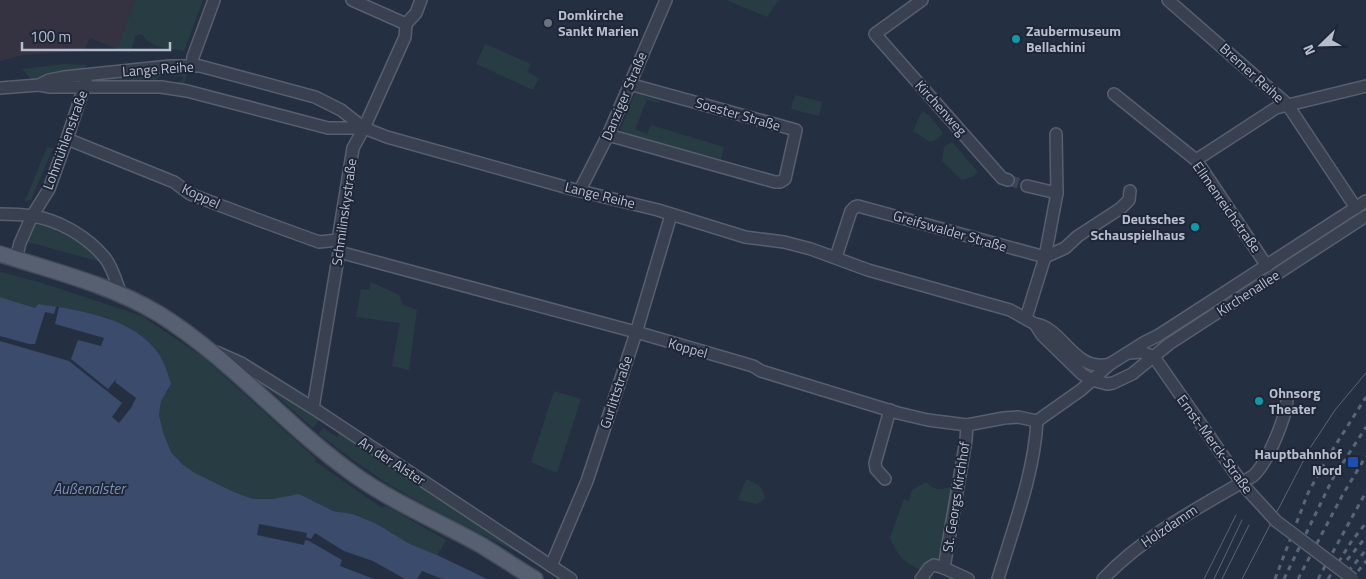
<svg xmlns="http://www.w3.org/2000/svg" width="1366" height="579" font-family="'Titillium Web',sans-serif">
  <rect width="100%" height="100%" fill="#252f42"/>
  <path fill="#353242" d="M0,0H135L117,49L90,38L84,51L23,55L0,61Z"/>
  <g fill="#273d43">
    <path d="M135,0H203L184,51C169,48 151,49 142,34L136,35L130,52L117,49Z"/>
    <path d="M726,0H779L767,17Z"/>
    <path d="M485,44L531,64L527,72L539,78L533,90L476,64Z"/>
    <path d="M64,64L87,65L83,70L32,80L22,69Z"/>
    <path d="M188,70L183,87L180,86L178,83L183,79L182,76L162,75L155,80L103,82L105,79L146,76Z"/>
    <path d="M635,93L660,101L659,103L647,100L635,129L647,134L651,125L724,147L721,159L619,133Z"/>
    <path d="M795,95L822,102L819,116L791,109Z"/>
    <path d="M922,111L929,115L943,133L938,139L930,142L913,131Z"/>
    <path d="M952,142L978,172L972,177L962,180L942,161L944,147Z"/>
    <path d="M47,147L53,148L31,200L25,201Z"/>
    <path d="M34,223L46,225L82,244L101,262L28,242Z"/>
    <path d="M0,272L42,283L142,316L203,357L315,458L316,462L382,508L386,506L446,540L437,555L410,544L375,523L353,514L333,511L299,494L272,499H253L234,492L195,473L182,464L171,452L163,432L159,415L161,401L164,394L169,390L109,318L81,311L38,304L35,308L0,297Z"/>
    <path d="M371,282L399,295L403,305L417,310L409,370L392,366L400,323L356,317L361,289L369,290Z"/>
    <path d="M264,381L321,418L313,428L263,384Z"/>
    <path d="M554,391L581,399L557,473L531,462Z"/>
    <path d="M323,428L337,437L340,431L564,579H560L530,559L425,505L388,484L353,460L319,434V433Z"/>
    <path d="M746,479C756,483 763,486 765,498L757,504L738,500Z"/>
    <path d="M926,482C934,491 941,490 951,487L945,528L946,535L938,558L927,562L921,570C904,564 897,554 890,538L904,499L909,501L912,490Z"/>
  </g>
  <path fill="#3a4b6b" d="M0,297L35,308L38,304C79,310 127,316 155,349C163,358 168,373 171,384L161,401L159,415L163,432L171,452L182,464L195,473L234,492L253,499H272L299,494L333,511L353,514L375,523L410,544L437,555L487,579H442L422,571L417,579H0Z"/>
  <g fill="#252f42">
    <path d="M56,307H59L55,324L104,338L101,346L78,340L71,359L108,389L117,378L115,382L136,398L131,408L119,423L112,417L122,403L69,361L0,341V336L29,344H35L45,312L54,314Z"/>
    <path d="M259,524L307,533L306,537L311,539L315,533L344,551L373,561L405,579H374L340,566L342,560L309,541L305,540L304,545L257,535Z"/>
  </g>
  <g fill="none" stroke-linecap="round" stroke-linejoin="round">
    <path stroke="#3b4457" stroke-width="11" stroke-dasharray="11 5.5" stroke-linecap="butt" d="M1008,180L1027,186"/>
    <g stroke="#575f6e" stroke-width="14">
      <g id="minor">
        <path d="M352,0L406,24"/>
        <path d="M922,0L875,34L1002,178L1008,180"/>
        <path d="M1168,0L1287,104L1356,208"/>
        <path d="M192,65L193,57L214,0"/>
        <path d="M39,85L49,80L64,77L170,66H200L315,97L341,110L364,128L387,137L572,189L658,210L745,237L784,242L811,249L868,270L1010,310L1035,324L1042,335L1082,374L1092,380L1107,384L1113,383L1132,374L1169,344L1366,216"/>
        <path d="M0,88L39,85L50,87H161L187,91L328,128H364"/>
        <path d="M1114,94L1196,160L1267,266"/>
        <path d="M608,135L775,182H780L785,179L796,130L629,84"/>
        <path d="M67,139L174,182L190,194L256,219L319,242L338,240"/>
        <path d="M1196,160L1276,108L1366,86"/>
        <path d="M1027,186L1057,193"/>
        <path d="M580,190L608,135L666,0"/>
        <path d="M0,214C10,214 21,214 31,216C58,219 88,237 105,258C113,268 116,282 121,294"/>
        <path d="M339,252L643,334L753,366L761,371L898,413L928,420L967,425L1004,418L1018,417L1037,421"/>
        <path d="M836,257L851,211L855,207L858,206L1045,257L1065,248L1078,236L1121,208L1129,200L1130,191"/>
        <path d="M16,259L20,243L32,216L49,189L67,139L86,81"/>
        <path d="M1026,318L1045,257L1057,193L1056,134"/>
        <path d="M1035,324C1064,328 1073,373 1110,364"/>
        <path d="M216,352L241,363L313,408L571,579"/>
        <path d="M1128,353L1142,352L1154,357L1244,486"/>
        <path d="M313,408L339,252L338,240L353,148L364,128L405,37L406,24L416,13L421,0"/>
        <path d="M1037,421L1081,390L1110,364L1145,342L1159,335L1366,201"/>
        <path d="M885,479L876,469L875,463L890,410"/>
        <path d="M551,566L587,481L636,333L671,215"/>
        <path d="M944,568L966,440L967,425"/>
        <path d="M921,579L929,568L934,565L944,568L968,579"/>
        <path d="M998,579C1013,528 1034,475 1037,421"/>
        <path d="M1103,579C1146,534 1200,507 1253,476C1267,464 1287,416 1287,398"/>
      </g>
    </g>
    <g stroke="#434a5a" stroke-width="18">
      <path id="major" d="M0,254C53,271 111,285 159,314C230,358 284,424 352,473C392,502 438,521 481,545C499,556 517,568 535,579"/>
    </g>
    <use href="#minor" stroke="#394151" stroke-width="11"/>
    <use href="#major" stroke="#576071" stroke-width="15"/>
    <g stroke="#5b6578" stroke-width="1">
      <path d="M1204,579L1236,515"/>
      <path d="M1214,579L1242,520"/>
      <path d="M1222,579L1249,525"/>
      <path d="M1242,579L1310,448L1335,410L1366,373"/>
    </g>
    <g stroke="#5b6578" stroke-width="3" stroke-dasharray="5 5" stroke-linecap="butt">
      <path d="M1347,560L1366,537"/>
      <path d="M1275,579L1308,493L1328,457L1366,397"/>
      <path d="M1284,579L1332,480L1366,427"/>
      <path d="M1298,579L1342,496L1366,456"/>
      <path d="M1318,579L1366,492"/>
      <path d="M1328,579L1351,542L1366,523"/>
      <path d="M1342,579L1366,550"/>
      <path d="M1352,579L1366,561"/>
    </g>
    <g stroke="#575f6e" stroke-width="14" stroke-linecap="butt">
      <path id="minor-bridge" d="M1244,486L1276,521L1353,579"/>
    </g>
    <use href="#minor-bridge" stroke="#394151" stroke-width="11"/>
  </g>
  <circle fill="#6b7280" stroke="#1e2637" stroke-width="2" cx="548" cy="23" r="5"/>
  <g fill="#0f9aa8" stroke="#1e2637" stroke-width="2">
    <circle cx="1016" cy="39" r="5"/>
    <circle cx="1195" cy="227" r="5"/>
    <circle cx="1259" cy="401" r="5"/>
  </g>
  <rect fill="#1a4fb4" stroke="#1e2637" stroke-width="2" x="1347" y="456" width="12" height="12" rx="2.5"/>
  <g text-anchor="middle" stroke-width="4" stroke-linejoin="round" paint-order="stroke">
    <g font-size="14" font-weight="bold" fill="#b6bdcb" stroke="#1e2637" text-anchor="start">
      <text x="558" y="20">Domkirche<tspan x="558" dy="16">Sankt Marien</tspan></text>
      <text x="1026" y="36">Zaubermuseum<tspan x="1026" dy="16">Bellachini</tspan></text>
      <text x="1185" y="224" text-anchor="end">Deutsches<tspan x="1185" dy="16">Schauspielhaus</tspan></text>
      <text x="1269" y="398">Ohnsorg<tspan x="1269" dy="16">Theater</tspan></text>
      <text x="1342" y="459" text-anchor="end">Hauptbahnhof<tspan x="1342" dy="16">Nord</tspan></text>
    </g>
    <g font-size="14" fill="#b6bdcb" stroke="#1e2637">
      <text transform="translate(158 69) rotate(-4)" y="5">Lange Reihe</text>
      <text transform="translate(1252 73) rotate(42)" y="5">Bremer Reihe</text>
      <text transform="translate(624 96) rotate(-67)" y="5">Danziger Straße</text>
      <text transform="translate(941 108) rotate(48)" y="5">Kirchenweg</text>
      <text transform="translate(738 114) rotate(16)" y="5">Soester Straße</text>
      <text transform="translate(65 140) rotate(-70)" y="5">Lohmühlenstraße</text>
      <text transform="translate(600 195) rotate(14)" y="5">Lange Reihe</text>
      <text transform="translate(201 196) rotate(25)" y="5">Koppel</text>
      <text transform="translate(1227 207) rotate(55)" y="5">Ellmenreichstraße</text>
      <text transform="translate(344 212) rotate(-82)" y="5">Schmilinskystraße</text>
      <text transform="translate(950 231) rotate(16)" y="5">Greifswalder Straße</text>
      <text transform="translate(1248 293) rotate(-33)" y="5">Kirchenallee</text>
      <text transform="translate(688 348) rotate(16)" y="5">Koppel</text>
      <text transform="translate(616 392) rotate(-72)" y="5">Gurlittstraße</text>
      <text transform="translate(1215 444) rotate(54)" y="5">Ernst-Merck-Straße</text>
      <text transform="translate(392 461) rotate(33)" y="5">An der Alster</text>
      <text transform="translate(956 497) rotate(-81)" y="5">St. Georgs Kirchhof</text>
      <text transform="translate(1169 526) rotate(-34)" y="5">Holzdamm</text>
    </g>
    <g font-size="15" font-style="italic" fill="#7c90b3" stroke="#1e2637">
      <text x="89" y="494">Außenalster</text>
    </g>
  </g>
  <g transform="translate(1321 45) rotate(247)" stroke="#1e2637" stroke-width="4" paint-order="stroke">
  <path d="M0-4L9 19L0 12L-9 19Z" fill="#b6bdcb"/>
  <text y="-8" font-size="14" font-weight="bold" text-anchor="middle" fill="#b6bdcb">N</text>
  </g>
  <path d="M22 42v8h148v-8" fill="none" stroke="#b6bdcb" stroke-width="2.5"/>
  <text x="30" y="42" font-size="15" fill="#b6bdcb" stroke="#1e2637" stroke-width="4" paint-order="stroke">100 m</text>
</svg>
